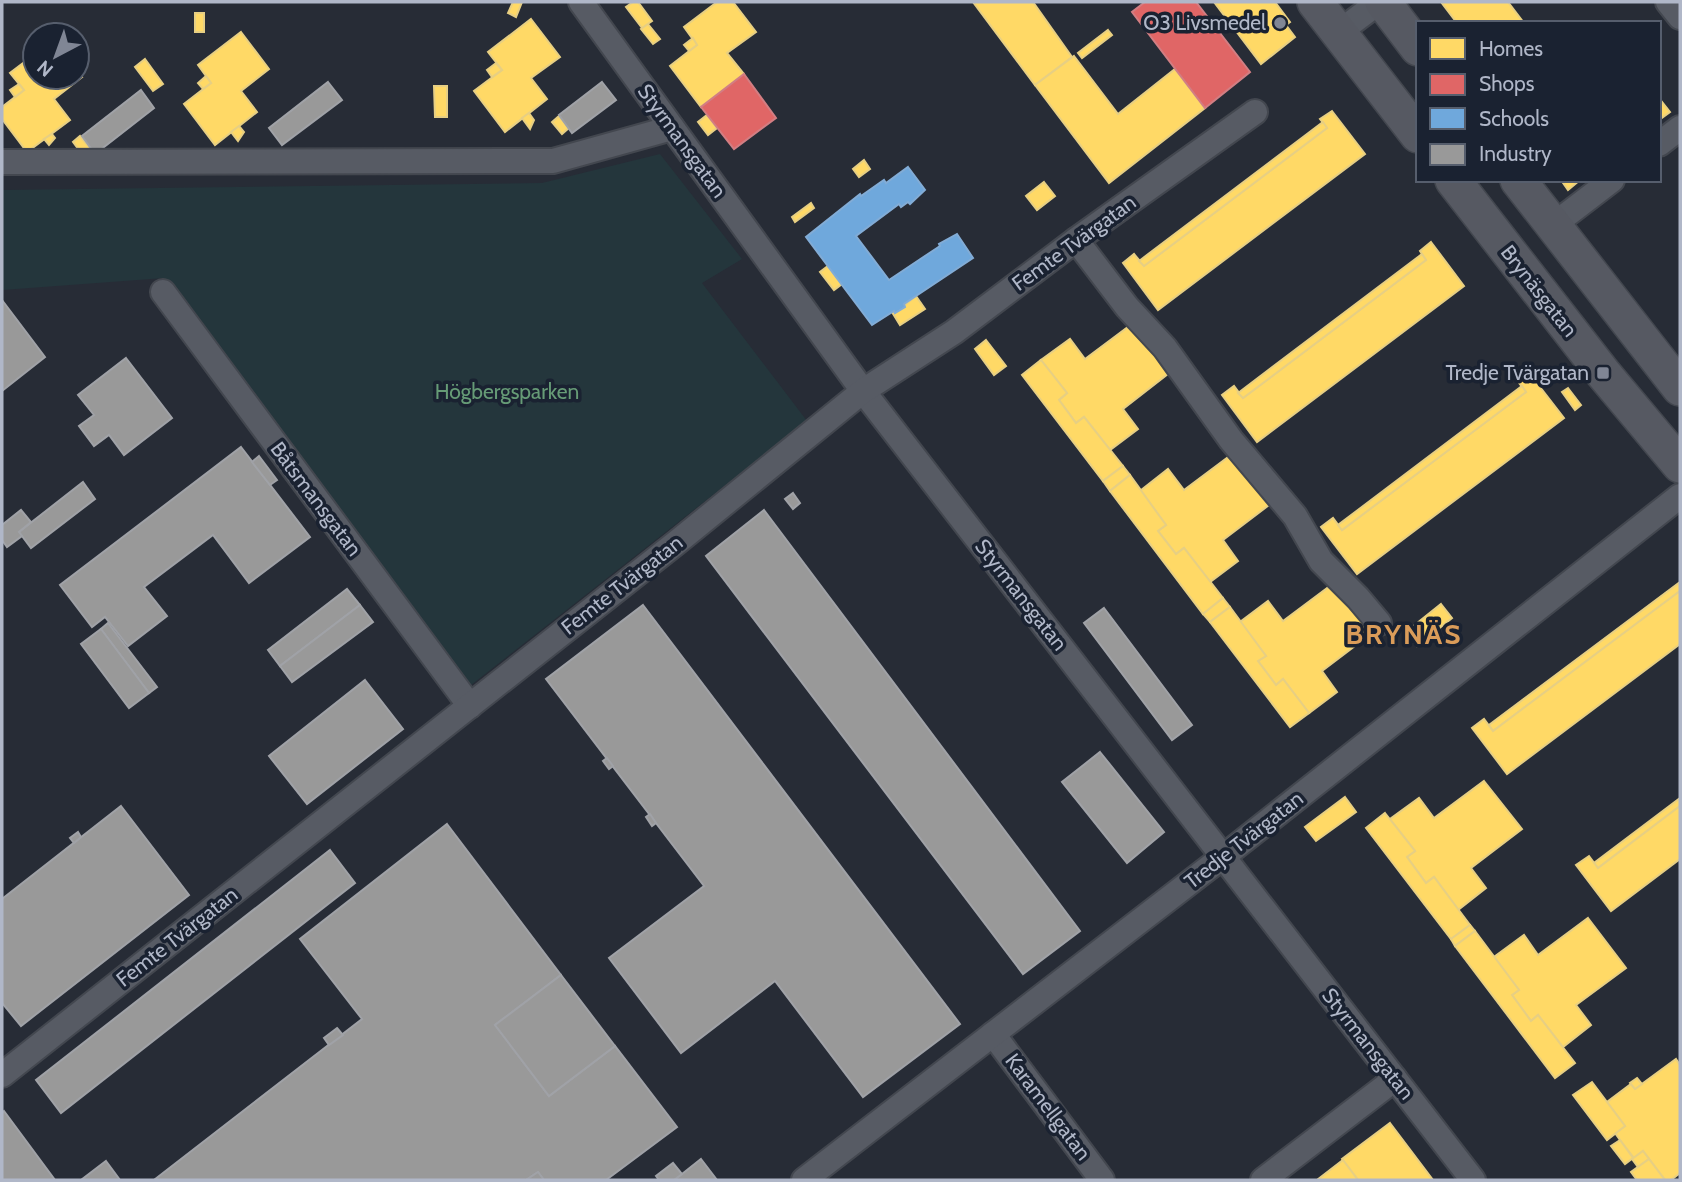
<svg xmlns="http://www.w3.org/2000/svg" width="1682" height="1182" font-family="Cabin,sans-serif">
  <rect width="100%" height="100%" fill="#272c36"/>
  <path fill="#24363c" d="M660,154L742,259L702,283L807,421L466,689L164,278L2,290V190L542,183Z"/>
  <g fill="#ffd966" stroke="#e7cf83" stroke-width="2">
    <path d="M513,2H522L516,17L508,13Z"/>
    <path d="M633,2H638L652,21L642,28L626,7Z"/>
    <path d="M717,2H733L756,32L727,53L744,74L701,107L670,66L697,45L684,27Z"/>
    <path d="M973,2H1033L1072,57L1035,85Z"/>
    <path d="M1214,2H1275L1290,22L1286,25L1295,37L1261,64Z"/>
    <path d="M1441,2H1508L1524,23H1457Z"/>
    <rect x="195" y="13" width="9" height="19"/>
    <path d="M531,19L560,57L531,78L547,99L505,132L474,91L502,70L488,52Z"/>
    <path d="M648,24L660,39L653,44L641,29Z"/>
    <path d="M1108,30L1112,35L1082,58L1078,53Z"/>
    <path d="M241,32L269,69L241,91L257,112L215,145L184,104L211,83L198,65Z"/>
    <path d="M693,38L697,45L689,51L684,45Z"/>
    <path d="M35,54V77H77V71L82,77L54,99L70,120L27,152L2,119V107L24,90L10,73Z"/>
    <path d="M1074,56L1118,114L1175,69L1205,108L1109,183L1035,85Z"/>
    <path d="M145,59L163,84L153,91L135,67Z"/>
    <path d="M496,63L502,70L492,77L487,70Z"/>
    <path d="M206,76L211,83L203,89L198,83Z"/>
    <path d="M19,84L24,90L15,97L10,90Z"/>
    <path d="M434,86H447V117H435Z"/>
    <path d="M1659,98L1670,112L1659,120Z"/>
    <path d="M1332,111L1365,154L1158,310L1123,263L1134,254L1144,266L1327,128L1320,119Z"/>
    <path d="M529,113L534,120L530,129L522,118Z"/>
    <path d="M707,115L717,128L708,135L698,122Z"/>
    <path d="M559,116L569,128L562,134L552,122Z"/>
    <path d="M1323,122L1327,128L1144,266L1139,261Z"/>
    <path d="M239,126L244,132L238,141L231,132Z"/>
    <path d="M52,134L55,138L49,145L44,139Z"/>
    <path d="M80,136L90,148L82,154L73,142Z"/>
    <path d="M864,160L870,169L859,177L853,169Z"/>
    <path d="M1561,180H1580L1568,190Z"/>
    <path d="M1044,182L1055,196L1037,210L1026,196Z"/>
    <path d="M811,203L814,208L795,222L792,217Z"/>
    <path d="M1431,242L1464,286L1257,442L1222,395L1234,386L1243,398L1426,260L1420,251Z"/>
    <path d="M1422,254L1426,260L1243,398L1238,393Z"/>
    <path d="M828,266L842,284L834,290L820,272Z"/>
    <path d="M916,296L925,309L900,325L892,312L895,313Z"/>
    <path d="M1136,321L1173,370L1123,409L1138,429L1110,450L1084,417L1076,423L1059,400L1067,393L1041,360L1070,339L1085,359Z"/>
    <path d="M986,340L1006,366L994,375L975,349Z"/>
    <path d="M1041,360L1067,393L1059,400L1076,423L1084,417L1123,466L1103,481L1022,375Z"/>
    <path d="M1530,374L1564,418L1357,574L1321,527L1333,518L1342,530L1526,392L1519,383Z"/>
    <path d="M1522,386L1526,392L1342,530L1338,525Z"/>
    <path d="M1568,388L1581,405L1575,410L1562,392Z"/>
    <path d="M1235,452L1273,502L1223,540L1238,561L1210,582L1184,548L1176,554L1158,531L1166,525L1140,491L1168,469L1184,490Z"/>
    <path d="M1123,466L1130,475L1110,491L1103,481Z"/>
    <path d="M1130,475L1166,525L1158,531L1176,554L1184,548L1223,598L1203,614L1110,491Z"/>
    <path d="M1680,582V591L1493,731L1489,725Z"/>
    <path d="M1334,583L1372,633L1322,671L1337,692L1309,713L1283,679L1276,685L1258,661L1266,656L1240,622L1268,601L1283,621Z"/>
    <path d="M1680,591V644L1507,774L1472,728L1484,719L1493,731Z"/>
    <path d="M1223,598L1230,607L1210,622L1203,614Z"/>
    <path d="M1441,604L1452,618L1417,646L1406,632Z"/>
    <path d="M1230,607L1266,656L1258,661L1276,685L1283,679L1309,713L1290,727L1210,622Z"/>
    <path d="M1484,781L1522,829L1471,868L1486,888L1458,910L1434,877L1426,883L1407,857L1415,851L1390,819L1419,798L1434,818Z"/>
    <path d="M1345,797L1356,812L1316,841L1305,827Z"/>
    <path d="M1680,798V806L1598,868L1594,863Z"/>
    <path d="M1680,806V859L1611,911L1576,865L1589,856L1598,868Z"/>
    <path d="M1385,813L1415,851L1407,857L1426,883L1434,877L1470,925L1451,939L1366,828Z"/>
    <path d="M1588,918L1626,968L1576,1005L1591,1025L1563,1047L1538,1015L1531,1021L1512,995L1519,990L1494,957L1524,935L1538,955Z"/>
    <path d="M1470,925L1475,931L1455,946L1451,939Z"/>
    <path d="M1475,931L1519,990L1512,995L1531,1021L1538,1015L1575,1063L1555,1078L1455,946Z"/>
    <path d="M1676,1059L1680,1065V1173L1671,1180H1665L1643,1151L1634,1158L1620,1140L1615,1133L1625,1126L1607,1102L1631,1084L1635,1089Z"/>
    <path d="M1637,1078L1642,1084L1635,1089L1630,1083Z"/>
    <path d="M1592,1082L1625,1126L1607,1140L1573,1095Z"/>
    <path d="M1390,1123L1433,1180H1358L1342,1159Z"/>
    <path d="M1620,1140L1633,1158L1625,1164L1611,1146Z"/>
    <path d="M1643,1151L1649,1159L1638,1167L1632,1159Z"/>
    <path d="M1649,1159L1665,1180H1637L1631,1172Z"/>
    <path d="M1343,1160L1358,1180H1317Z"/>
  </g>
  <g fill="#e06666" stroke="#d27e83" stroke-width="2">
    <path d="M1145,2H1196L1250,72L1205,108L1132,12Z"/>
    <path d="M744,74L776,118L734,149L701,107Z"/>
  </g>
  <path fill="#6fa8dc" stroke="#82acd6" stroke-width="2" d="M908,167L925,190L910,204L908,202L901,207L899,204L856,236L889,280L940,246L939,244L957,234L973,258L904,304L905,307L895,313L894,311L872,325L806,237L860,194L861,196L884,180L886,183Z"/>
  <g fill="#999" stroke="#a0a2a7" stroke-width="2">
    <path d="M328,82L342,100L282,145L269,128Z"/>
    <path d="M602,82L616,100L572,133L559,115Z"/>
    <path d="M141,90L154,108L95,154L82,136Z"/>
    <path d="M2,300L45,357L2,391Z"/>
    <path d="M126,358L172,418L124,455L109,435L94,446L79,426L94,415L78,395Z"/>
    <path d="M241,447L310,537L249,583L213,535L144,587L167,616L128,646L105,617L92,627L60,585Z"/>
    <path d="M259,456L277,480L270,485L252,462Z"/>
    <path d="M83,482L95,499L31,548L19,532Z"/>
    <path d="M793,493L800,503L793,509L785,499Z"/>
    <path d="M21,510L31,522L19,532L22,536L7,547L2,540V525Z"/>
    <path d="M764,510L1080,931L1023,974L706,556Z"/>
    <path d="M347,589L360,605L280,666L268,650Z"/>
    <path d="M360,605L373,622L292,682L280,666Z"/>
    <path d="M643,605L960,1024L863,1097L775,981L681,1053L609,958L704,886L546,679Z"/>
    <path d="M1104,608L1192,725L1172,740L1084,623Z"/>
    <path d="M108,623L157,687L149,693L101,629Z"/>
    <path d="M101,629L149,693L129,708L81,644Z"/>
    <path d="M365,680L403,729L307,804L269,756Z"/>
    <path d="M1100,752L1164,832L1127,863L1062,782Z"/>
    <path d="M607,758L613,766L609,769L603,761Z"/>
    <path d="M121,806L189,895L21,1026L2,1003V899Z"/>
    <path d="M650,814L656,823L652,826L646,817Z"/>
    <path d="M447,824L561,975L495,1025L549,1096L615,1046L677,1127L606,1180H544L538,1172L526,1180H154L362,1019L300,939Z"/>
    <path d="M78,832L81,837L74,843L70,838Z"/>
    <path d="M330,850L355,883L61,1113L36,1080Z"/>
    <path d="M561,975L615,1046L549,1096L495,1025Z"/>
    <path d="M337,1028L343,1035L329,1045L324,1038Z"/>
    <path d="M4,1111L55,1180H2V1113Z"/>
    <path d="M701,1159L717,1180H674L682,1174Z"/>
    <path d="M106,1161L120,1180H81Z"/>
    <path d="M673,1163L682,1174L674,1180H659L656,1176Z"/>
    <path d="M538,1172L544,1180H526Z"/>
  </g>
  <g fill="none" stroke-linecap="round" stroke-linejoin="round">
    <g stroke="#43474f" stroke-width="28">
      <g id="street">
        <path d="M581,2L863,391L1473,1180"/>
        <path d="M1668,2L1680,17"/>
        <path d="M1338,33L1379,2"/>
        <path d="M1659,144L1680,128"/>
        <path d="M2,162L553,161L672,128"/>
        <path d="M1552,226L1612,180"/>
        <path d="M1076,240L1127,307L1165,348L1231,440L1295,516L1321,561L1358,598L1379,623"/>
        <path d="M163,292L470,706"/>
        <path d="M993,1034L1102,1180"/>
        <path d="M2,1075L676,543L863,391L954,332L1076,240L1255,112"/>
        <path d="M804,1180L1224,856L1680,496"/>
        <path d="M1263,1180L1395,1079"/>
      </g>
    </g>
    <g stroke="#43474f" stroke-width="38">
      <g id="secondary">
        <path d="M1315,2L1418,135"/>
        <path d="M1383,2L1418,48"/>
        <path d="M1453,180L1603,373L1680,465"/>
        <path d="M1518,180L1680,388"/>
      </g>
    </g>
    <use href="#street" stroke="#575b64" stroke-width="24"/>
    <use href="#secondary" stroke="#565962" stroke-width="35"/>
  </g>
  <g fill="#808695" stroke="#1a2231" stroke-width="2.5">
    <circle cx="1280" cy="23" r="7"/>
    <rect x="1596" y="366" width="14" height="14" rx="3.5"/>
  </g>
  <g text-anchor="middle" stroke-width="7" stroke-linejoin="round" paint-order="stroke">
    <g font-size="21" fill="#b0b7c8" stroke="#1a2231" text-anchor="end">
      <text x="1266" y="30">O3 Livsmedel</text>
      <text x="1589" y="380">Tredje Tvärgatan</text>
    </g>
    <g font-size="21" fill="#b0b7c8" stroke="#1a2231">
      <text transform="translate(682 141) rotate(54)" y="7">Styrmansgatan</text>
      <text transform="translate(1074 243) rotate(-36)" y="7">Femte Tvärgatan</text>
      <text transform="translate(1539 291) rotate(52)" y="7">Brynäsgatan</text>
      <text transform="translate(316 499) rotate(53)" y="7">Båtsmansgatan</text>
      <text transform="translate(622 585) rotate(-38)" y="7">Femte Tvärgatan</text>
      <text transform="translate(1021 595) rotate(52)" y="7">Styrmansgatan</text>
      <text transform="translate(1244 840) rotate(-38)" y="7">Tredje Tvärgatan</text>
      <text transform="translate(177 937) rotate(-38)" y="7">Femte Tvärgatan</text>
      <text transform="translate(1368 1044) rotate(52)" y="7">Styrmansgatan</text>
      <text transform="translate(1048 1107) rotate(53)" y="7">Karamellgatan</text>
    </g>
    <g font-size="21" fill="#669b76" stroke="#1a2231">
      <text x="507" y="399">Högbergsparken</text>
    </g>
    <g font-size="28" font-weight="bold" letter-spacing="2" fill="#da9c59" stroke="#1a2231">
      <text x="1404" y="644">BRYNÄS</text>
    </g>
  </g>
  <rect width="1682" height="1182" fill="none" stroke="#b0b7c8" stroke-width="7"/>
  <rect x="1416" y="21" width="245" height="161" fill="#1a2231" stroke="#565e6d" stroke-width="2"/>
  <rect x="1430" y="38" width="35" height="21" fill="#ffd966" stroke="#565e6d" stroke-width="2"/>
  <text x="1479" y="56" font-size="21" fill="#b0b7c8">Homes</text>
  <rect x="1430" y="74" width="35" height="21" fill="#e06666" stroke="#565e6d" stroke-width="2"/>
  <text x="1479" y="91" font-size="21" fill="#b0b7c8">Shops</text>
  <rect x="1430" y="108" width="35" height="21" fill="#6fa8dc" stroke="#565e6d" stroke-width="2"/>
  <text x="1479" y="126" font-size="21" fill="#b0b7c8">Schools</text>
  <rect x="1430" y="144" width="35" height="21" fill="#999999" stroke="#565e6d" stroke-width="2"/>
  <text x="1479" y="161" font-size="21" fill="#b0b7c8">Industry</text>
  <g transform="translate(56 56) rotate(221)"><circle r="33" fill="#1a2231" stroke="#565e6d" stroke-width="2"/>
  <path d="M0-5L12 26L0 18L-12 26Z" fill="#808695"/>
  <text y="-10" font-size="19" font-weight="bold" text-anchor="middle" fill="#b0b7c8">N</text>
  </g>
</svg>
